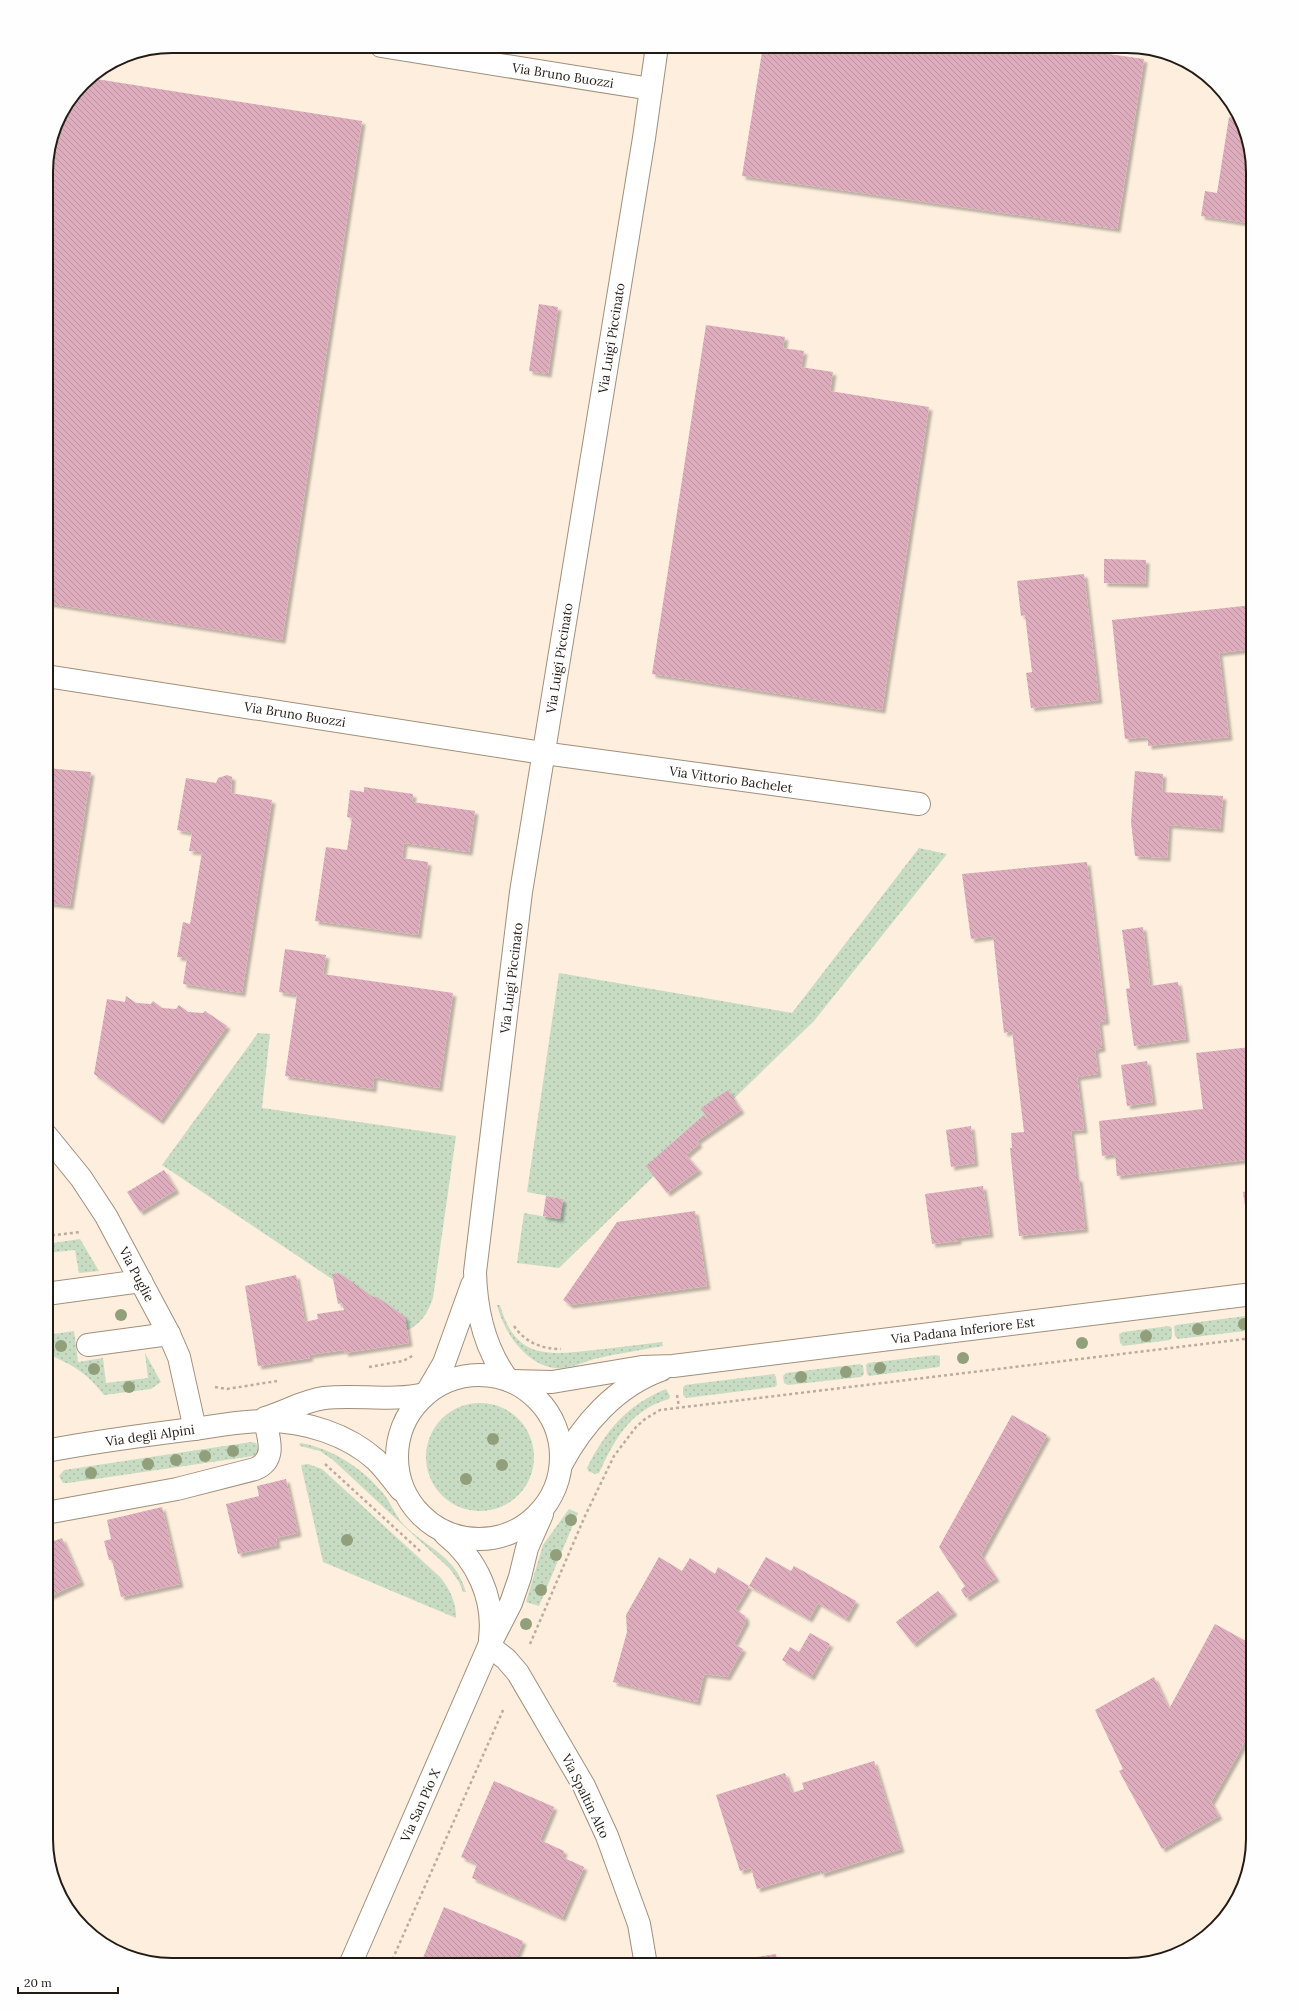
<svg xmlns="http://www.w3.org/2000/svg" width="1299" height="2011" font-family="Lora,serif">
  <defs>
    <pattern id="grass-dots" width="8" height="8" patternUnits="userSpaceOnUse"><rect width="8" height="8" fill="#c8dcc3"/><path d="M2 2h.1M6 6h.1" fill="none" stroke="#acbca7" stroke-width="1.8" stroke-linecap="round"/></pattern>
    <pattern id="building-back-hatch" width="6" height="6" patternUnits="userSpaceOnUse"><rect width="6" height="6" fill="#ddacbd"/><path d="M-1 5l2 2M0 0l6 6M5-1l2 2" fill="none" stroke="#bd93a2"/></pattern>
    <filter id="shadow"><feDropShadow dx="3.5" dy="3.5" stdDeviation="1" flood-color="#0004"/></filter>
  </defs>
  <rect width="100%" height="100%" fill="#feeedd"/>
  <g fill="url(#grass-dots)">
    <path d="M919,848L947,854L814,1021L559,1268L517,1263L524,1213L559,1219L563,1199L527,1192L559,973L792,1013Z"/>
    <path d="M258,1033L270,1034L262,1108L456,1136L433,1298C428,1312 422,1323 408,1330L162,1165Z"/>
    <path d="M80,1239L99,1271L79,1273L75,1250L46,1253V1244Z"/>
    <path d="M497,1305H500C515,1360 549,1355 595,1350C618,1347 640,1345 662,1342L663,1346C642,1350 620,1353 599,1358C587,1360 576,1367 563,1368C530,1371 504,1334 497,1305Z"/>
    <path d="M1253,1315V1330L1178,1339L1175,1336L1174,1327L1176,1325Z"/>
    <path d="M1169,1326L1172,1328V1337L1170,1340L1123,1346L1120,1343L1119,1334L1123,1332Z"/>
    <path d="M74,1331L78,1362L103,1358L106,1383L148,1378L145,1353L161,1382L151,1389L104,1395C85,1371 74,1366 46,1353V1335Z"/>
    <path d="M936,1355L940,1356V1365L939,1367L869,1376L867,1374L866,1365L868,1363Z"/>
    <path d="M860,1364L863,1366L864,1374L861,1377L788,1385L784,1383L783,1376L786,1373Z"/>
    <path d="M774,1374L776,1377L777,1385L775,1387L686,1398L683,1395V1388L685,1385Z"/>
    <path d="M666,1389L670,1396L669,1399C630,1410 615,1439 599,1473L595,1474L588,1471L587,1468C606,1430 627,1405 666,1389Z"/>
    <circle cx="480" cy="1457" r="54"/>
    <path d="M251,1442L256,1443L259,1450L257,1454L253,1456L68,1483H63L59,1476L64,1470Z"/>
    <path d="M301,1443C333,1449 362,1468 383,1493C391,1503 395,1515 403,1524C427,1549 455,1554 466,1592H463L459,1582L450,1569L333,1460L320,1451L300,1446L299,1444Z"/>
    <path d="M308,1464L322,1469L440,1577C450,1589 456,1602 456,1618L323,1562L301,1465Z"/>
    <path d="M569,1509L578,1513L539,1606L526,1602L543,1545Z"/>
  </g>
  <g fill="url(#building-back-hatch)" filter="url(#shadow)">
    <path d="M763,46H1052L1144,59L1117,229L742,176Z"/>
    <path d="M90,78L362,121L282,640L46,603V164L56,124L83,83Z"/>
    <path d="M1229,117L1241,119L1253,172V224L1201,216L1205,191L1217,193Z"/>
    <path d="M539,304L558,307L548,374L529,371Z"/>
    <path d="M706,325L785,337L783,348L804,351L801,367L833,372L830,391L929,407L882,710L652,674Z"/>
    <path d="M1104,559L1146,560L1145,584L1104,583Z"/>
    <path d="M1084,574L1099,700L1031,708L1026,673L1032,672L1025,615L1021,616L1017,581Z"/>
    <path d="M1253,605V649L1219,653L1229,737L1148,746V737L1125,739L1112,620Z"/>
    <path d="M46,768L91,772L70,906L46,903Z"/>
    <path d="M1135,771L1163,774L1162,792L1223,796L1220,829L1169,825L1167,858L1135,856L1131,822Z"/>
    <path d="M227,775L232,777L231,793L272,800L242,993L183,984L187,958L177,957L183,922L190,924L202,852L189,851L192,833L177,830L186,778L216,783L218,778Z"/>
    <path d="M364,787L413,794L412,802L475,811L469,852L404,843L402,858L428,862L418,935L315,921L326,847L347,850L352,818L347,817L350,790L364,792Z"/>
    <path d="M1087,862L1106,1021L1099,1022L1102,1048L1095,1050L1098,1074L1077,1077L1084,1130L1071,1131L1076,1178H1079L1085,1229L1019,1236L1010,1148H1012L1011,1133L1024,1132L1012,1031L1004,1033L993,936L971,939L962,874Z"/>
    <path d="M1143,927L1150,986L1178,982L1186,1039L1134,1046L1126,989L1130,988L1122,930Z"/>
    <path d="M285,949L326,955L323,974L453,993L439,1088L374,1077L373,1089L285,1076L297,995L279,992Z"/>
    <path d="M126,996L136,1003L151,1004L153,1001L162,1008L176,1009L179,1005L188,1012L203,1013L205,1011L227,1026L160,1121L94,1074L107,999L125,1002Z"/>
    <path d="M1251,1047L1253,1065V1159L1117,1176L1115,1154L1102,1156L1099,1121L1203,1109L1196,1053Z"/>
    <path d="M1147,1061L1153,1102L1127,1106L1121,1065Z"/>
    <path d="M728,1090L741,1110L697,1141L699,1144L686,1155L699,1170L667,1193L646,1166L704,1115L713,1126L701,1108Z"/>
    <path d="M971,1126L975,1163L951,1167L946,1130Z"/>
    <path d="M164,1170L176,1190L140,1212L127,1192Z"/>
    <path d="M983,1186L990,1234L958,1238V1241L932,1244L925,1194Z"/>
    <path d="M1253,1190V1219L1247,1220L1243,1192Z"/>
    <path d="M546,1196L563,1199L560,1219L543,1216Z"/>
    <path d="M695,1211L707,1286L570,1305L563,1300L617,1222Z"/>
    <path d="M339,1273L373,1297H377L405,1317L409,1343L345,1353L344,1350L309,1355L310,1358L258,1366L245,1286L296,1275L305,1322L318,1319L317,1314L344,1310L342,1303L338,1304L332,1274Z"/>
    <path d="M1012,1415L1047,1435L981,1555L996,1578L966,1598L961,1590L965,1586L939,1547Z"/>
    <path d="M286,1479L298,1533L276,1538L277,1545L238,1554L226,1504L259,1496L257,1486Z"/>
    <path d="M162,1507L180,1584L121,1597L112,1560H109L104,1541L111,1539L107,1520Z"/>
    <path d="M62,1538L81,1582L46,1598V1544Z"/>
    <path d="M659,1557L682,1571L690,1558L715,1574L718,1567L749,1586L735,1609L745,1616L746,1621L734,1644L743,1649L727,1677L704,1674L697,1702L613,1682L627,1632L626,1615Z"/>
    <path d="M766,1557L791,1571L794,1566L856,1601L846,1619L818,1603L809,1619L749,1586Z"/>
    <path d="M938,1591L954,1612L913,1644L896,1622Z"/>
    <path d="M1215,1624L1253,1645V1727L1211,1802L1219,1816L1162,1849L1119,1771L1123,1769L1095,1710L1154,1677L1169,1709Z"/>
    <path d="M810,1633L830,1644L811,1677L782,1660L790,1647L799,1652Z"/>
    <path d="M874,1761L901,1849L821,1874L820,1870L757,1889L751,1868L740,1871L716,1795L785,1773L792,1793L804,1789L802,1783Z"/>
    <path d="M494,1781L554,1807L540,1840L564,1851L562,1857L584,1867L562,1918L472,1878L477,1864L461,1857Z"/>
    <path d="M444,1907L523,1941L513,1965H420Z"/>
    <path d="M776,1954L778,1965H718V1963Z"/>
  </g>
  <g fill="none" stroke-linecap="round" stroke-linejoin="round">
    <g stroke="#a18f7c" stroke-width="24">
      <g id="minor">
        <path d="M381,46L651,89"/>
        <path d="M46,676L543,753L919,804"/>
        <path d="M46,1135L81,1178L106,1216L169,1334L179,1357L195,1429"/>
        <path d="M46,1294L141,1281"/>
        <path d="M88,1345L169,1334"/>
        <circle cx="479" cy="1457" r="82"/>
        <path d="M508,1380C484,1348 476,1311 475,1272L521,892L644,138L657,46"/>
        <path d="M512,1381L552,1382L642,1367L673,1366L1253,1294"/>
        <path d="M427,1392L444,1363L472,1285"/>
        <path d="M265,1418C285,1412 303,1401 324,1398C357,1394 392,1402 425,1394"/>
        <path d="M46,1451C92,1442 138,1436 185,1430C211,1427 239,1421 266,1421C305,1421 347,1434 376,1460C385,1469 393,1480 401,1490"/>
        <path d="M561,1465C582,1425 616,1386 661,1370"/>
        <path d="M46,1513L177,1489L255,1469C277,1460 269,1439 265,1421"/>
        <path d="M445,1534C477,1559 495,1599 490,1639"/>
        <path d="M489,1646L506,1659L518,1673L584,1786L607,1836L639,1924L646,1965"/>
        <path d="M350,1965L489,1646L511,1603L520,1577L527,1548L542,1514"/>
      </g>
    </g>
    <g stroke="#baad9f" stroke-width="2.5" stroke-dasharray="3 3" stroke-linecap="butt">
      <path d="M46,1236L81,1232"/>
      <path d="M514,1326C525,1342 541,1349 561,1349"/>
      <path d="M369,1367L403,1361L414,1355"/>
      <path d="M215,1387L227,1389L277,1381"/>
      <path d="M677,1395L679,1407"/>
      <path d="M325,1464L420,1551"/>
      <path d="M530,1644L585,1516L614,1456L636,1427L645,1419L660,1410L1253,1338"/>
      <path d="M390,1965L504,1708"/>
    </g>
    <use href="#minor" stroke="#fff" stroke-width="22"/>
  </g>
  <g fill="#919f7b">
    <circle cx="121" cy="1315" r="6"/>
    <circle cx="1244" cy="1324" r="6"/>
    <circle cx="1198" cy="1329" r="6"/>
    <circle cx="1146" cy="1336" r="6"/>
    <circle cx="1082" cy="1343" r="6"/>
    <circle cx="61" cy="1346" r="6"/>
    <circle cx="963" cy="1358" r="6"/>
    <circle cx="880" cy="1368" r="6"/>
    <circle cx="94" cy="1369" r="6"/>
    <circle cx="846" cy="1372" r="6"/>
    <circle cx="801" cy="1377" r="6"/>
    <circle cx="129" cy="1387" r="6"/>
    <circle cx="493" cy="1439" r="6"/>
    <circle cx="233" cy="1451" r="6"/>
    <circle cx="205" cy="1456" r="6"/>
    <circle cx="176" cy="1460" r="6"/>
    <circle cx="148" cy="1464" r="6"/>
    <circle cx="502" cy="1465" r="6"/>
    <circle cx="91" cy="1473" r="6"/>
    <circle cx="466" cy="1479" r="6"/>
    <circle cx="571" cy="1520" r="6"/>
    <circle cx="347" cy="1540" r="6"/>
    <circle cx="556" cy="1555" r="6"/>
    <circle cx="541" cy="1590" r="6"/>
    <circle cx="526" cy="1624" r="6"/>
  </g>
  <g text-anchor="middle" stroke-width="4" stroke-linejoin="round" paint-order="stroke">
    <g font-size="13" fill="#231c15" stroke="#fefefe">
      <text transform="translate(563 75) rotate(9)" y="5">Via Bruno Buozzi</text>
      <text transform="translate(611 338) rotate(-81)" y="5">Via Luigi Piccinato</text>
      <text transform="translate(559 658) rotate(-81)" y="5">Via Luigi Piccinato</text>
      <text transform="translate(295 714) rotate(9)" y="5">Via Bruno Buozzi</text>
      <text transform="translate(731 779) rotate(8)" y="5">Via Vittorio Bachelet</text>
      <text transform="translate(511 978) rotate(-83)" y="5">Via Luigi Piccinato</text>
      <text transform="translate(137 1274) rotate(62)" y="5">Via Puglie</text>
      <text transform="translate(963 1330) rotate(-7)" y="5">Via Padana Inferiore Est</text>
      <text transform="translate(150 1435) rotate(-8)" y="5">Via degli Alpini</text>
      <text transform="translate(586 1796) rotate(64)" y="5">Via Spaltin Alto</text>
      <text transform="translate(420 1805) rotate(-66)" y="5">Via San Pio X</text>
    </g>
  </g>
  <path d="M0 0H1299V2011H0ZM172 53H1127A119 119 0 0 1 1246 172V1839A119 119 0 0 1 1127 1958H172A119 119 0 0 1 53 1839V172A119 119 0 0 1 172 53Z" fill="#fefefe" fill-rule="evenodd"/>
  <path fill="none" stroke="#231c15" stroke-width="2" d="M172 53H1127A119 119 0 0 1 1246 172V1839A119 119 0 0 1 1127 1958H172A119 119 0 0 1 53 1839V172A119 119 0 0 1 172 53Z"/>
  <path d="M18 1987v6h100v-6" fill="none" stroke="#231c15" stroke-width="2"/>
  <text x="24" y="1987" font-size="12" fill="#231c15" stroke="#fefefe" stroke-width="3" paint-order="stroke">20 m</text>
</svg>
